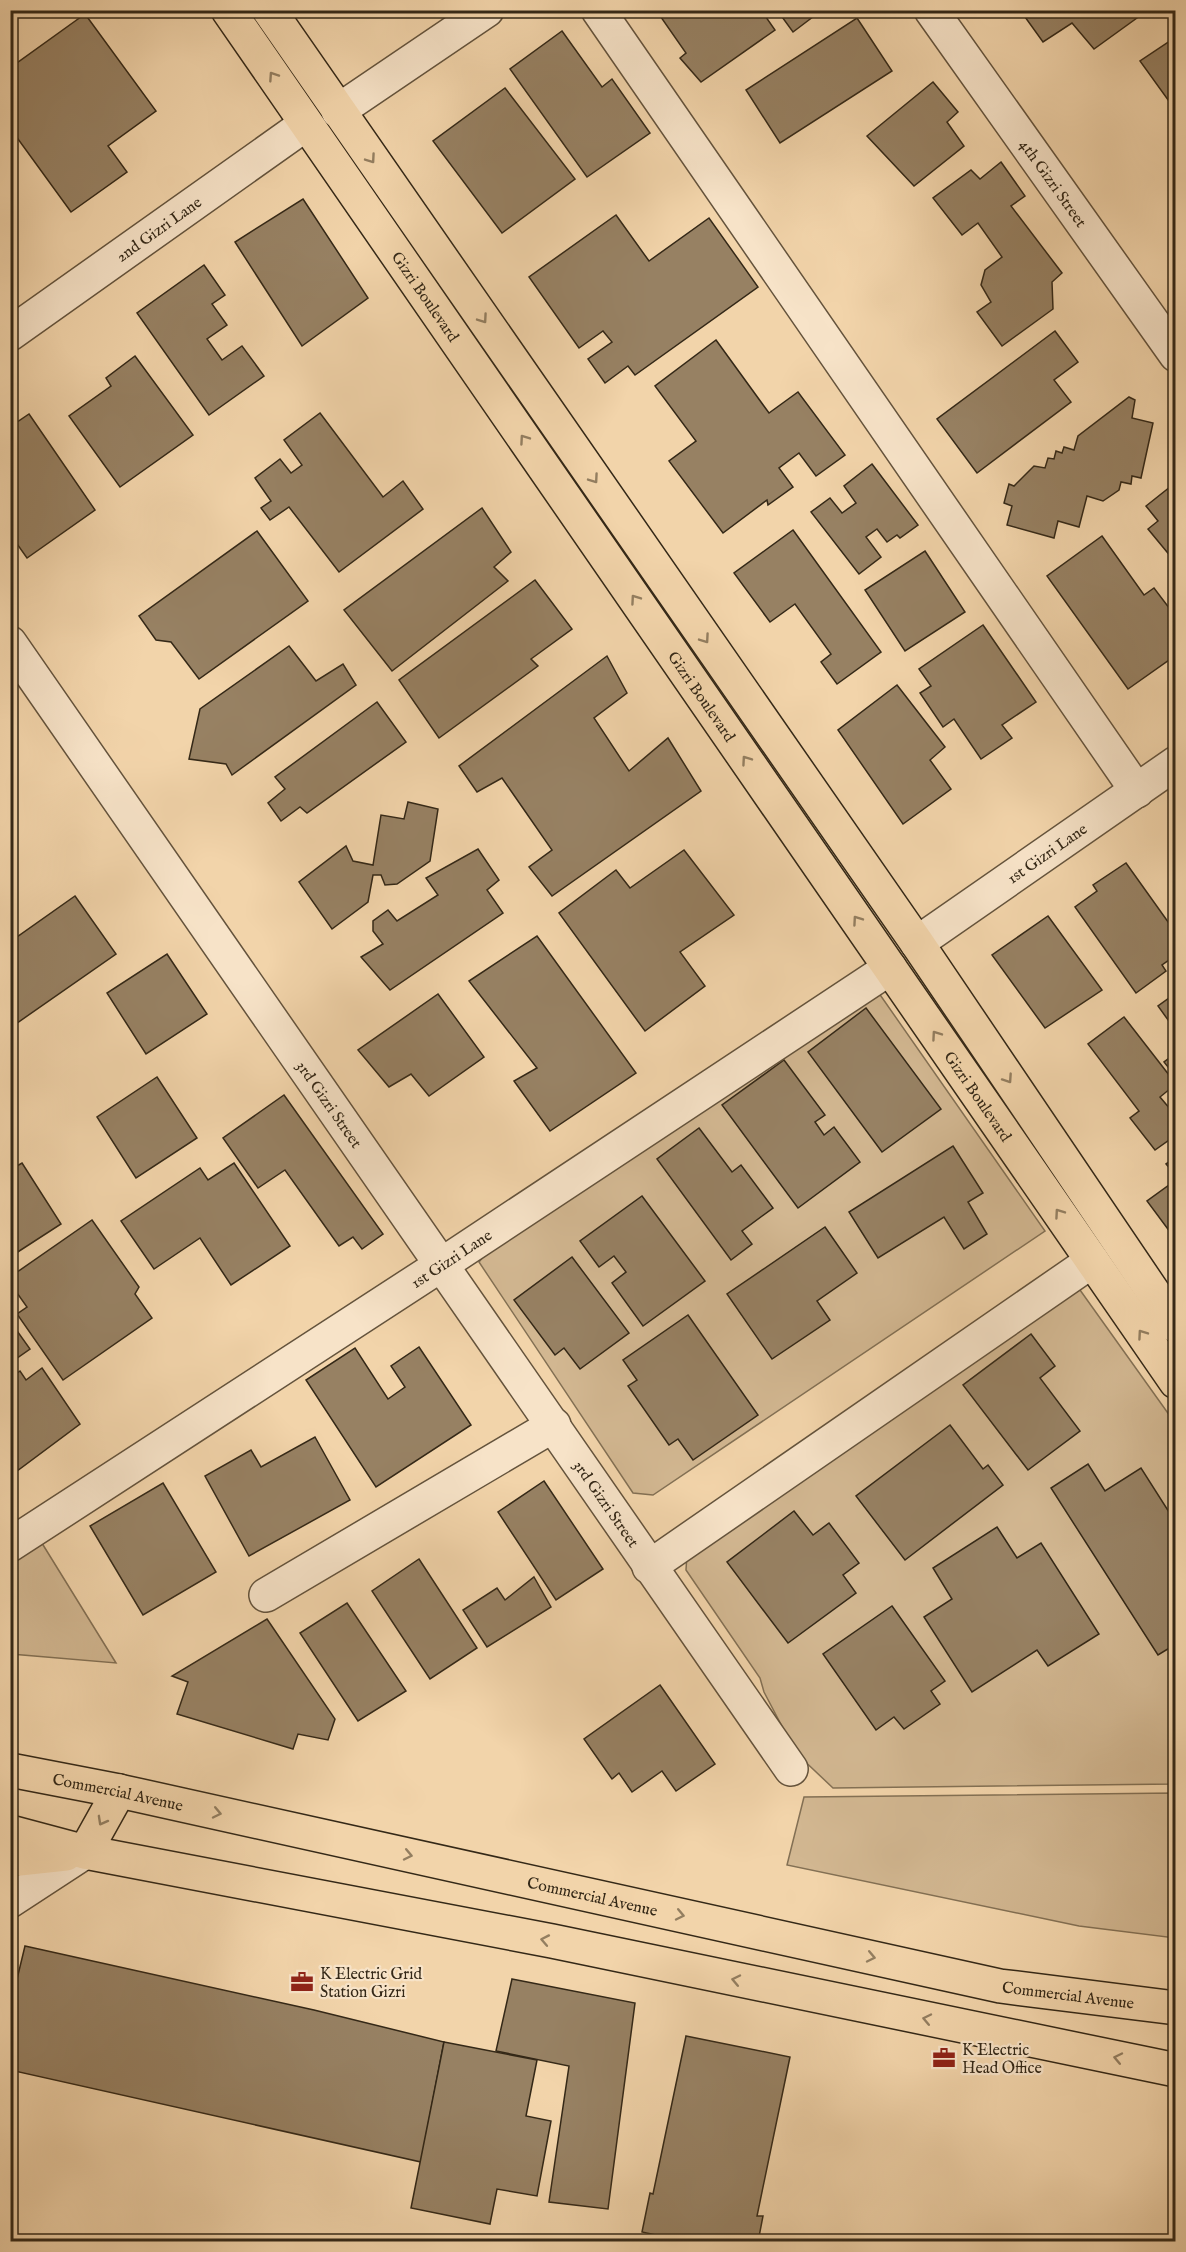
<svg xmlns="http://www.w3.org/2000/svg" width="1186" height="2252" font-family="'IM FELL English',serif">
  <rect width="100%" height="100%" fill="#f2d4aa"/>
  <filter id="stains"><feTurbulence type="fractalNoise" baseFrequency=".00333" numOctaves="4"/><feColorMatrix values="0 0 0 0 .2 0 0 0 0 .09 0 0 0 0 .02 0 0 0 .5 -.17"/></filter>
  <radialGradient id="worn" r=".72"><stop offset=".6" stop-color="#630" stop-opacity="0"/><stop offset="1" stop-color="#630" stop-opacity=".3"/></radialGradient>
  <g fill="#d2b791" stroke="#837054" stroke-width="1.5">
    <path d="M876,989L1045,1231L653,1495L633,1493L479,1262L492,1246Z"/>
    <path d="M1080,1290L1175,1423V1784L833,1788L796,1753L764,1692L760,1678L686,1570L687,1554L1063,1291Z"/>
    <path d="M40,1540L116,1663L11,1654V1559Z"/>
    <path d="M1175,1793V1938L1079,1926L787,1865L804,1797Z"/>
  </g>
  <g fill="#978163" stroke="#342817" stroke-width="1.5">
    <path d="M656,10H761L775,30L701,82L680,58L686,53Z"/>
    <path d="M777,10H822L793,32Z"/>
    <path d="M1020,10H1148L1094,49L1072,23L1043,42Z"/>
    <path d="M85,14L156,111L108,146L127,172L71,212L10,128V68Z"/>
    <path d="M857,18L892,71L780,143L746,90Z"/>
    <path d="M562,31L602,87L612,79L650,133L587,177L510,69Z"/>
    <path d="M1176,37V111L1140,61Z"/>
    <path d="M933,82L958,112L947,122L964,146L914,186L867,136Z"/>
    <path d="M505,88L575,179L502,233L433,141Z"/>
    <path d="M1001,162L1025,196L1011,206L1062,273L1052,282L1053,309L1002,346L977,312L991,302L981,285L985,270L1002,257L978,223L962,235L933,198L971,170L980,179Z"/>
    <path d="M303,199L368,298L302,346L235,242Z"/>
    <path d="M616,215L649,261L709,218L758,287L635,375L628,366L605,383L588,359L612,342L603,331L579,348L529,277Z"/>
    <path d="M204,265L225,295L212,304L227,325L207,339L222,360L242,346L264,376L209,415L137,313Z"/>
    <path d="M1055,331L1078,362L1054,380L1071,402L977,473L937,419Z"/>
    <path d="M716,340L769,413L798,392L845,455L816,476L799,453L779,468L793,487L768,505L767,500L723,533L669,461L696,441L655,386Z"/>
    <path d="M135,356L193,435L120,487L69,416L111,386L106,378Z"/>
    <path d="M1129,397L1135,400L1132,418L1153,423L1141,478L1132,476L1131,484L1121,482L1119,490L1103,501L1087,496L1079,527L1058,521L1054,538L1007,525L1012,506L1004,503L1009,484L1014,486L1034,466L1045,468L1048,458L1054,459L1056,451L1062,453L1064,447L1074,450L1078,436Z"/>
    <path d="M320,413L383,497L403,481L423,509L339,572L289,507L270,520L261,508L271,501L255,478L280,459L291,473L302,465L284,440Z"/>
    <path d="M29,414L95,510L27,558L10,534V427Z"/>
    <path d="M872,464L918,525L900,538L897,535L887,542L877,529L866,537L881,557L859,574L811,512L830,498L842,513L856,503L844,486Z"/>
    <path d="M1175,483L1176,484V563L1148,529L1158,521L1146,506Z"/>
    <path d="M482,508L511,552L494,567L508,581L392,671L344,610Z"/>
    <path d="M793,530L881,652L837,684L821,662L831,654L795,604L770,622L734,573Z"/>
    <path d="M257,531L308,601L199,679L171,642L156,640L139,616Z"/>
    <path d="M1102,536L1144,595L1154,588L1176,617V655L1128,689L1047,576Z"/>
    <path d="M925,551L965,612L905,651L865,590Z"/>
    <path d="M535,580L572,629L531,659L538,666L439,738L399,680Z"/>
    <path d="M983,625L1036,702L1002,725L1012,738L981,759L954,719L943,727L920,693L931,686L919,669Z"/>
    <path d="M289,646L316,681L343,664L356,685L232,775L226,764L189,759L200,709Z"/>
    <path d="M607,656L627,693L594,718L629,771L668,738L701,791L552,896L529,867L552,850L502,778L477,792L459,766Z"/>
    <path d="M897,685L945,747L930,760L951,789L903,824L838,730Z"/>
    <path d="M377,702L406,742L307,813L300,807L281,821L268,803L285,789L275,777Z"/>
    <path d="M408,802L438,809L430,861L397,884L385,885L381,875H373L368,902L332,929L299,882L346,846L353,861L373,865L381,815L404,819Z"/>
    <path d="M478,849L499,880L487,890L503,913L390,990L361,957L383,944L373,931V921L388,910L397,921L438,895L426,878Z"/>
    <path d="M684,850L734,915L680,952L705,986L645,1031L559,913L616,870L630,888Z"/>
    <path d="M1126,863L1176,933V955L1162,965L1166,971L1136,993L1075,907L1097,891L1093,885Z"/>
    <path d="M75,896L116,954L10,1028V942Z"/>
    <path d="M1048,916L1102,990L1045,1028L992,955Z"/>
    <path d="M537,936L636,1073L550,1131L514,1081L537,1068L469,981Z"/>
    <path d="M167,954L207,1014L146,1054L107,993Z"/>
    <path d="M1176,993V1031L1158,1006Z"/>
    <path d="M438,994L484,1057L429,1096L411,1074L389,1087L358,1050Z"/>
    <path d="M866,1008L941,1109L882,1152L808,1052Z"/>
    <path d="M1124,1017L1176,1084L1160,1097L1176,1116V1135L1155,1150L1130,1118L1139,1111L1088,1044Z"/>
    <path d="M1176,1053V1077L1164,1062Z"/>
    <path d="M784,1060L825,1115L815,1122L824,1135L834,1127L860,1162L798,1208L722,1105Z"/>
    <path d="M157,1077L197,1138L136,1178L97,1117Z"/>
    <path d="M284,1095L383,1234L362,1249L353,1237L339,1246L285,1170L258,1188L223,1138Z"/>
    <path d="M699,1128L732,1172L741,1165L773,1208L742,1231L752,1244L731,1260L657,1159Z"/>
    <path d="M953,1146L983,1193L968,1202L987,1234L964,1249L944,1217L878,1258L849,1212Z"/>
    <path d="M1176,1157V1176L1166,1164Z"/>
    <path d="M22,1163L61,1224L10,1257V1170Z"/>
    <path d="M234,1163L290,1246L231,1285L200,1238L154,1269L121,1221L200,1168L208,1180Z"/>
    <path d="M1176,1180V1240L1147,1201Z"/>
    <path d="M642,1196L705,1281L643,1326L612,1283L626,1272L614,1256L599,1267L580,1241Z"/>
    <path d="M92,1220L139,1287L135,1294L152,1318L63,1380L17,1314L27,1307L10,1283V1277Z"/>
    <path d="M825,1227L857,1273L817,1301L830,1320L772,1359L727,1294Z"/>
    <path d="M572,1257L629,1333L580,1369L564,1348L555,1355L514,1300Z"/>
    <path d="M688,1315L758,1415L693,1460L678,1439L669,1445L628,1386L637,1380L623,1360Z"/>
    <path d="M10,1321L30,1349L10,1363Z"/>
    <path d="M1031,1334L1055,1366L1040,1378L1080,1431L1028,1470L963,1385Z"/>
    <path d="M419,1347L471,1425L376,1487L306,1380L355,1348L388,1399L405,1387L391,1366Z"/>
    <path d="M42,1368L80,1424L13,1474L10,1471V1378L20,1371L26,1380Z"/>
    <path d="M950,1425L983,1469L988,1465L1003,1485L905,1560L856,1496Z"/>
    <path d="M315,1437L350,1500L249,1556L205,1476L251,1450L261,1467Z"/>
    <path d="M1088,1464L1105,1491L1141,1468L1176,1523V1644L1158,1655L1051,1488Z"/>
    <path d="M544,1481L603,1569L556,1600L498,1512Z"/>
    <path d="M163,1483L216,1572L143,1615L90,1526Z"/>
    <path d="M794,1511L813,1535L829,1523L859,1563L843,1575L856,1593L788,1643L727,1562Z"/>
    <path d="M997,1527L1017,1558L1041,1543L1099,1634L1048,1666L1037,1650L972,1692L924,1617L952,1599L933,1568Z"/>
    <path d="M419,1559L477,1648L430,1679L372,1591Z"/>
    <path d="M534,1577L551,1607L487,1647L463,1610L497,1588L505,1600Z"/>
    <path d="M347,1603L406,1691L358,1721L300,1633Z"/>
    <path d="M892,1606L945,1681L931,1691L940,1704L904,1729L894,1717L876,1730L823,1654Z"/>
    <path d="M267,1619L335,1719L328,1740L298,1734L293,1749L177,1714L188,1682L172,1676Z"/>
    <path d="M660,1685L715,1764L676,1791L662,1771L632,1792L619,1773L612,1779L584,1739Z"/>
    <path d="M25,1946L314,2010L444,2042L421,2162L10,2070V2008Z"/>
    <path d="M512,1979L635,2003L608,2209L549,2202L569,2066L496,2051Z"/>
    <path d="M686,2036L790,2057L757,2216H763L758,2242H688L642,2232L650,2193L653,2194Z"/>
    <path d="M444,2042L537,2060L526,2116L551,2121L537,2196L497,2189L490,2224L411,2208Z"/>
  </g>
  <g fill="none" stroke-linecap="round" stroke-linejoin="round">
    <g stroke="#64533c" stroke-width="36">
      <g id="minor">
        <path d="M598,10L1137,791"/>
        <path id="s1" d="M931,10L1176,355"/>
        <path d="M338,111L487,10"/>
        <path id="s2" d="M10,334L306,124"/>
        <path id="s3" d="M10,643L791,1769"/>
        <path id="s4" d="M917,943L1176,763"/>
        <path id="s5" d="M10,1545L441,1265L890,968"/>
        <path d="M649,1567L1092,1261"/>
        <path d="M266,1595L554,1425"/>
        <path d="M10,1901L85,1852"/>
      </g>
    </g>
    <g stroke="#342817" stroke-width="36">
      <g id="major">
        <path id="s6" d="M228,10L1176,1382"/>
        <path d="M269,10L917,943L1176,1326"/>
        <path id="s7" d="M10,1770L119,1791L1000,1986L1176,2008"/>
        <path d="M10,1832L85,1852L552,1941L1176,2070"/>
        <path d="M85,1852L119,1791"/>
        <path d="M10,1860L66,1854"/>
      </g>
    </g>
    <use href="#minor" stroke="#f7e3c8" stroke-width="33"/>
    <use href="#major" stroke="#f2d4aa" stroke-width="33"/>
  </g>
  <defs><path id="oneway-chevron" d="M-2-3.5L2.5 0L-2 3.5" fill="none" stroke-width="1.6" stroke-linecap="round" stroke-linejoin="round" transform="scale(1.5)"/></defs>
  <g stroke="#937e60">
    <use href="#oneway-chevron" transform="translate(273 76) rotate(-124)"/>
    <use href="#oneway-chevron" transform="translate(371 159) rotate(55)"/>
    <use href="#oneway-chevron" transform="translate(483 319) rotate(55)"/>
    <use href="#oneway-chevron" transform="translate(524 439) rotate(-125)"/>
    <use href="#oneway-chevron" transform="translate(594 479) rotate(55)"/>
    <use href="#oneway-chevron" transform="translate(635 599) rotate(-125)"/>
    <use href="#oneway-chevron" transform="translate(705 639) rotate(55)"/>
    <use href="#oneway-chevron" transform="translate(746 760) rotate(-125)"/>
    <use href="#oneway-chevron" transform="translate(857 920) rotate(-125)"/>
    <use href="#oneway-chevron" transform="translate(936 1035) rotate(-125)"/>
    <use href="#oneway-chevron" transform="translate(1008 1079) rotate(56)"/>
    <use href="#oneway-chevron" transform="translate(1059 1213) rotate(-125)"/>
    <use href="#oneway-chevron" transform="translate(1142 1334) rotate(-125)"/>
    <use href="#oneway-chevron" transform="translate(217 1813) rotate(12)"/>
    <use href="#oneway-chevron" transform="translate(102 1821) rotate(119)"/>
    <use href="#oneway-chevron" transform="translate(408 1855) rotate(12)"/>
    <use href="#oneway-chevron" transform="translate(680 1915) rotate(12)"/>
    <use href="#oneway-chevron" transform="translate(545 1940) rotate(-169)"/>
    <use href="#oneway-chevron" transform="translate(871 1957) rotate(12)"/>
    <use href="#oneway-chevron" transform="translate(736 1980) rotate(-168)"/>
    <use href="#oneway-chevron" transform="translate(927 2019) rotate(-168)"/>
    <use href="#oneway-chevron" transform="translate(1118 2058) rotate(-168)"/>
  </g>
  <defs>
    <g id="office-bare" transform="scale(1.8)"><path d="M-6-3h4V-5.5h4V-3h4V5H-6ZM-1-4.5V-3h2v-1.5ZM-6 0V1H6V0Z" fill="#8f2418" stroke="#f7e3c8" stroke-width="2.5" paint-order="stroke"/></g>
  </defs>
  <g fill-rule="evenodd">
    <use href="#office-bare" x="302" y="1982"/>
    <use href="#office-bare" x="944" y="2058"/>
  </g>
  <g text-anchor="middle" stroke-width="4.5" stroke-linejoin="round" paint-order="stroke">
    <g font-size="16" fill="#342817" stroke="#f7e3c8">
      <text dy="6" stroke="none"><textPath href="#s1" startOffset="212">4th Gizri Street</textPath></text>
      <text dy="6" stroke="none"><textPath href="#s2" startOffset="182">2nd Gizri Lane</textPath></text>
      <text dy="6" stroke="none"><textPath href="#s6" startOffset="348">Gizri Boulevard</textPath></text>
      <text dy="6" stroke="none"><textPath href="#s6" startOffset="834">Gizri Boulevard</textPath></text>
      <text dy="6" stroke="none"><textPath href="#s4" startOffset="158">1st Gizri Lane</textPath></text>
      <text dy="6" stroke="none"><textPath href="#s6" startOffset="1320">Gizri Boulevard</textPath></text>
      <text dy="6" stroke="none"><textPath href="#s3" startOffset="561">3rd Gizri Street</textPath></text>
      <text dy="6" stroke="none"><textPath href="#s5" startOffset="526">1st Gizri Lane</textPath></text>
      <text dy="6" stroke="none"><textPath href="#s3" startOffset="1047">3rd Gizri Street</textPath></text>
      <text dy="6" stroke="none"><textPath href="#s7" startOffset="110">Commercial Avenue</textPath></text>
      <text dy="6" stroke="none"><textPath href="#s7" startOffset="596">Commercial Avenue</textPath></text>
      <text dy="6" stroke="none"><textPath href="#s7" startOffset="1082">Commercial Avenue</textPath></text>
    </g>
    <g font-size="16" fill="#342817" stroke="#f7e3c8" text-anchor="start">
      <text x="320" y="1979">K Electric Grid<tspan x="320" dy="18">Station Gizri</tspan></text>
      <text x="962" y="2055">K Electric<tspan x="962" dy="18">Head Office</tspan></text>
    </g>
  </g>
  <rect width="1186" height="2252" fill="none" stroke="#f2d4aa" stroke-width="36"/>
  <rect x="12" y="12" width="1162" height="2228" fill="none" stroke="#342817" stroke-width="3"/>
  <rect x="18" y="18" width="1150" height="2216" fill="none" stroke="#342817" stroke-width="1.5"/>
  <rect width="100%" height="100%" filter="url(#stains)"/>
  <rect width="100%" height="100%" fill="url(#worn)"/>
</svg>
